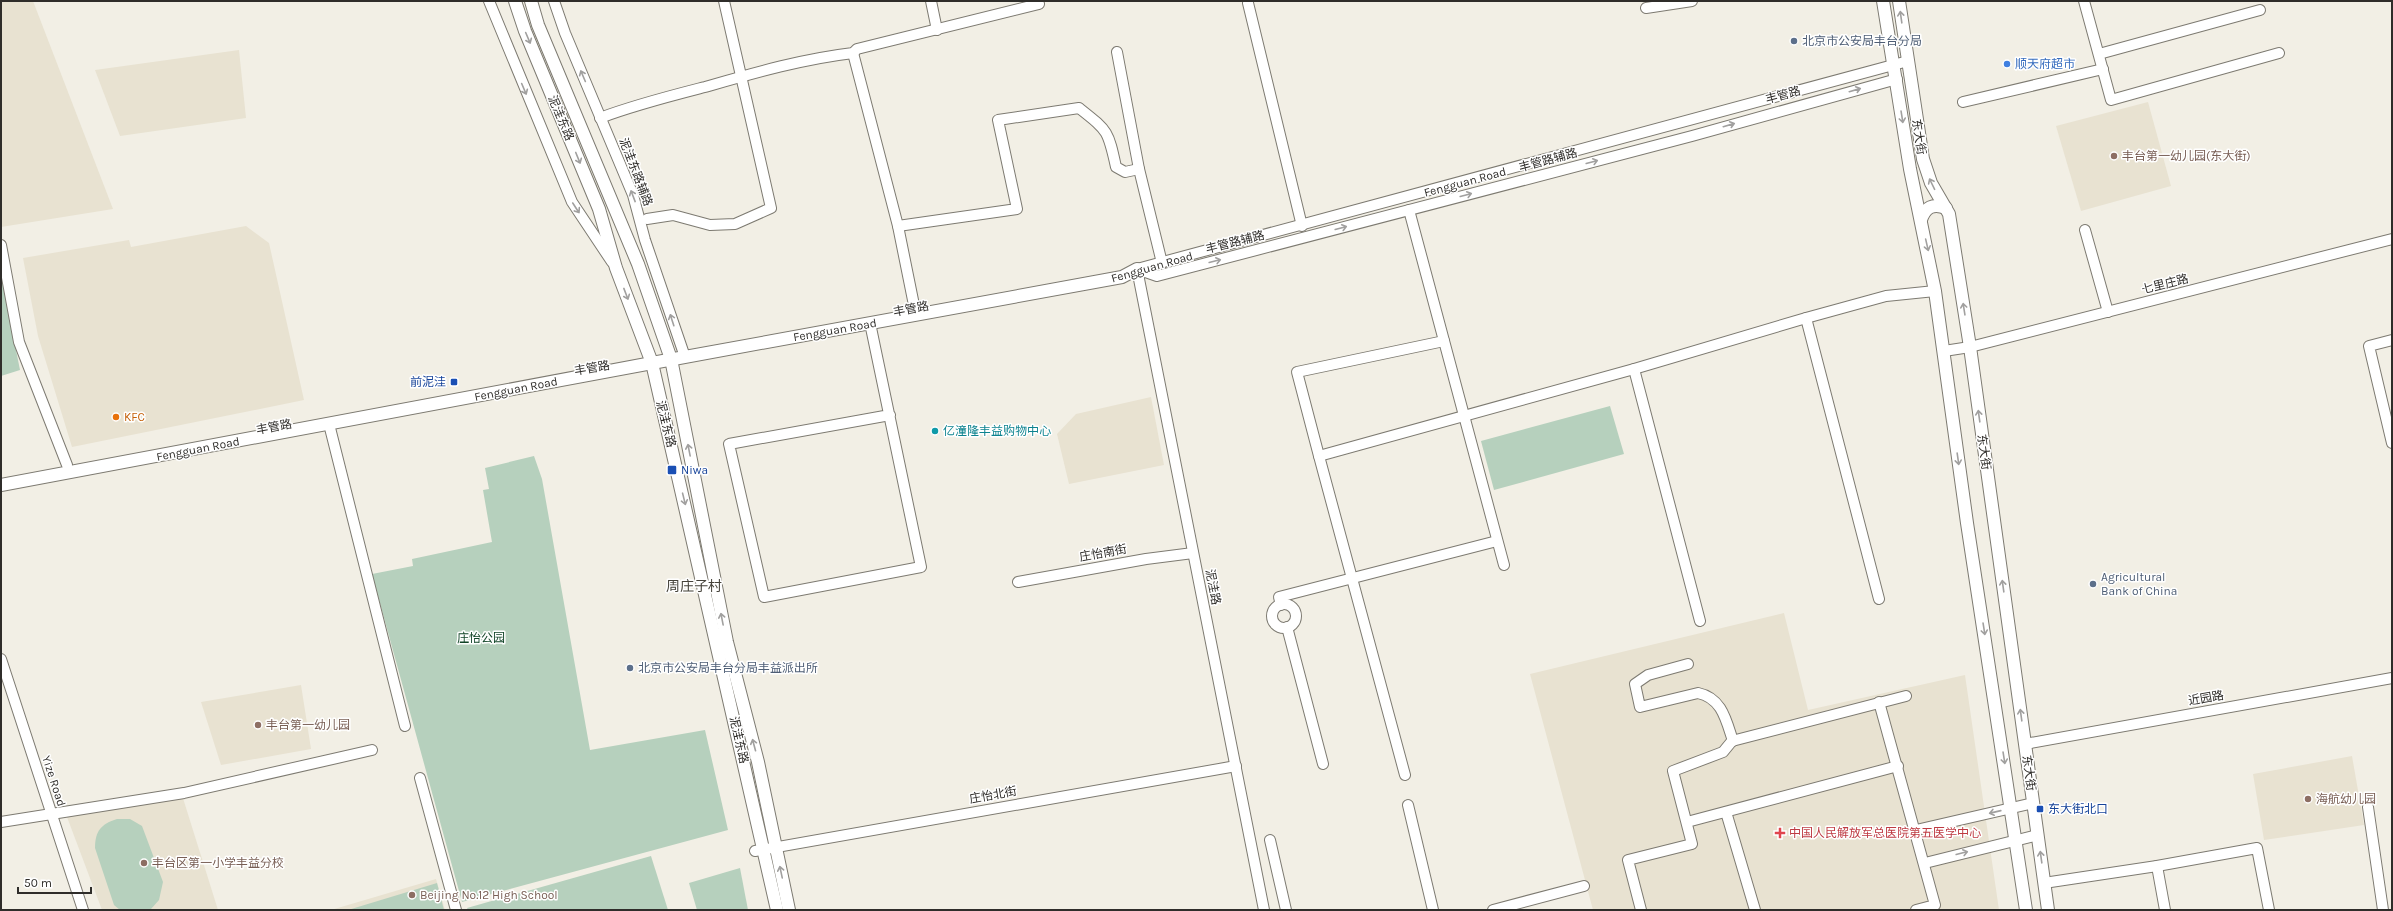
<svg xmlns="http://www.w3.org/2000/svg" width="2393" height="911" font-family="Karla,'Noto Sans SC',sans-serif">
  <rect width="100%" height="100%" fill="#f2efe5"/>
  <g fill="#e8e2d1">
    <path d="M1,1H33L113,209L1,227Z"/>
    <path d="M239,50L246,118L120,136L95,70Z"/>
    <path d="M2148,102L2171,186L2081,211L2056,126Z"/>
    <path d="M246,226L269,243L304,400L72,447L38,336L23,258L129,240L131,247Z"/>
    <path d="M1151,397L1164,465L1069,484L1057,434L1076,414Z"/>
    <path d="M1784,613L1808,710L1965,675L1999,910H1593L1530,674Z"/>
    <path d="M301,685L311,749L221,765L201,702Z"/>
    <path d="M2352,756L2364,825L2264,840L2253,774Z"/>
    <path d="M182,795L218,910H102L67,817Z"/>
    <path d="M436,879L445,910H331Z"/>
  </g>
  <g fill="#b6d0bd">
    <path d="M1,275L20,370L1,376Z"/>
    <path d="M1610,406L1624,454L1494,490L1481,441Z"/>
    <path d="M534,456L542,479L590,750L705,730L728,830L462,902L372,574L413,566L412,559L492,542L483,490L489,489L485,468Z"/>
    <path d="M117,819H130L142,826L163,882L159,900L151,909L120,910L114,905L95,848C95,831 101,824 117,819Z"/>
    <path d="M651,856L668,910H468L467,908Z"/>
    <path d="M740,868L748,910H697L689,883Z"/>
    <path d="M437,883L444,910H348Z"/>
  </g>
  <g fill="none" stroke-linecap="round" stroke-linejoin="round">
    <g stroke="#7d7a71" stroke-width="12">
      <g id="minor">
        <path d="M489,1L572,202L612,262"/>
        <path d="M554,1L565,33L633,195L645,240L685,357"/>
        <path d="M931,1L937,30"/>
        <path d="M2084,1L2111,100L2279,53"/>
        <path d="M1248,3L1302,226"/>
        <path d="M1646,8L1692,1"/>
        <path d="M1117,52L1139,169L1162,263"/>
        <path d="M853,53L898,226L916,315"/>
        <path d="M2099,54L2260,10"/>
        <path d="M1963,102L2103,69"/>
        <path d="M600,118C634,105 670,96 705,87C754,73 802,59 853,53L857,49L1039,4L1038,1"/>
        <path d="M1409,210L1504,565"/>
        <path d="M647,219L673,215L710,225L735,224L771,208L724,1"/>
        <path d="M898,226L1017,209L998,120L1079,108C1108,131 1108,130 1116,167L1125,172L1139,169"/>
        <path d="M2085,230L2108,312"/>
        <path d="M1,245L19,342L67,465"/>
        <path d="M1137,269L1908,61"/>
        <path d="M1137,269L1157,276L1692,136L1897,79"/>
        <path d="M1137,269L1264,910"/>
        <path d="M1806,318L1879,599"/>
        <path d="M870,323L921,567L764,597L729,444L890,415"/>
        <path d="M2392,340L2369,346L2392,443"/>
        <path d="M1944,351L1970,347L2392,239"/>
        <path d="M1634,369L1700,621"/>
        <path d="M329,424L405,726"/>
        <path d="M1319,456L1297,372L1444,341"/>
        <path d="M1018,582L1146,559L1193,553"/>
        <circle cx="1284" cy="616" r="12"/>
        <path d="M1281,605L1279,597L1497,541"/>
        <path d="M1287,627L1323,764"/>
        <path d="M1,659L83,910"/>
        <path d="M1688,664L1648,675L1635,684L1640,707L1698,693C1722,698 1726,720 1733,741"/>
        <path d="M1879,702L1935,905L1916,910"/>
        <path d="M2025,744L2392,678"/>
        <path d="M1405,775L1319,456L1634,369L1806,318L1886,296L1935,291"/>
        <path d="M420,778L456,910"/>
        <path d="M1408,805L1433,910"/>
        <path d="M2368,807L2383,910"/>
        <path d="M1726,812L1755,910"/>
        <path d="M1,822L184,793L372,750"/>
        <path d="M1687,822L1898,766"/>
        <path d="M1916,830L2033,803"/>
        <path d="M1270,840L1286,910"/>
        <path d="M755,851L1236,766"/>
        <path d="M1925,863L2038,835"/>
        <path d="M2157,866L2165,910"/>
        <path d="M2044,883L2157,866L2257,848L2269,910"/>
        <path d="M1493,910L1584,886"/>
        <path d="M1641,910L1628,860L1692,844L1673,771L1723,752L1732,741L1906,696"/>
      </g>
    </g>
    <g stroke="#7d7a71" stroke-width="14">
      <g id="major">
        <path d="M515,1L525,31L599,209L616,268L652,363L777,910"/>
        <path d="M531,1L538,25L638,264L671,359L727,642L758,762L789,910"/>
        <path d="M1883,1L1910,169L1935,291L1967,523L2026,910"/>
        <path d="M1899,1L1923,159L1931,183L1949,214L1970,347L2048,910"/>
        <path d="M1921,220C1925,207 1933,203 1946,208"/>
        <path d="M1,485L652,363L1122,277L1137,269"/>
      </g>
    </g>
    <use href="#minor" stroke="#fff" stroke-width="10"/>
    <use href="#major" stroke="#fff" stroke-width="12"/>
  </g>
  <defs><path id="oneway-shaft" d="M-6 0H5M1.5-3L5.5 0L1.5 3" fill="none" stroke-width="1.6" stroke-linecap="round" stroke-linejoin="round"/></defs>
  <g stroke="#a1a09f">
    <use href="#oneway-shaft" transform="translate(1901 17) rotate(-98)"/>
    <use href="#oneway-shaft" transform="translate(528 38) rotate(67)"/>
    <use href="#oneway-shaft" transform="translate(583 76) rotate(-113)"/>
    <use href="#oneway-shaft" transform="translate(524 89) rotate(67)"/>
    <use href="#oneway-shaft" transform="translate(1855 90) rotate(-16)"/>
    <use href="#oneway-shaft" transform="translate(1902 117) rotate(81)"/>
    <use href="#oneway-shaft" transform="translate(1729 125) rotate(-16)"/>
    <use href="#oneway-shaft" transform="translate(578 158) rotate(68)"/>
    <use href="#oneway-shaft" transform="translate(1592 162) rotate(-15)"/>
    <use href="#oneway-shaft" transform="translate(1932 184) rotate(-116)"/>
    <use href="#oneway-shaft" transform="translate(1466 195) rotate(-15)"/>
    <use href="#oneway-shaft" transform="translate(633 196) rotate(-111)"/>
    <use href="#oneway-shaft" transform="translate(576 208) rotate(57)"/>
    <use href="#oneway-shaft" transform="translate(1341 228) rotate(-15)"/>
    <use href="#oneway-shaft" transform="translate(1927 245) rotate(77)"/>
    <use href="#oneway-shaft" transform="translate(1215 261) rotate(-14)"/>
    <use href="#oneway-shaft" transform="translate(626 294) rotate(69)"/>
    <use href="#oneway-shaft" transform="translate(1964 309) rotate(-99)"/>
    <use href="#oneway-shaft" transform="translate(672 320) rotate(-108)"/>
    <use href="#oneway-shaft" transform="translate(1979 416) rotate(-98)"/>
    <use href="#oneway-shaft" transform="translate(689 450) rotate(-101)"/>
    <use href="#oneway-shaft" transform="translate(1958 459) rotate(82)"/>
    <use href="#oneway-shaft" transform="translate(684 499) rotate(76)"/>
    <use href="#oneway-shaft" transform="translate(2003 586) rotate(-98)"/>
    <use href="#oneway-shaft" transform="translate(722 619) rotate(-101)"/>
    <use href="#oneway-shaft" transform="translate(1984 629) rotate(81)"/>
    <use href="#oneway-shaft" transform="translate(2021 715) rotate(-98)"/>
    <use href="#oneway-shaft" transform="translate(754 745) rotate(-105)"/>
    <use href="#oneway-shaft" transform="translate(2004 758) rotate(81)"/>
    <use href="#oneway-shaft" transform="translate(1995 812) rotate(167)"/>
    <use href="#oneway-shaft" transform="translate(1962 853) rotate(-14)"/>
    <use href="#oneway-shaft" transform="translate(2041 857) rotate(-98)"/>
    <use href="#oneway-shaft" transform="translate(781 872) rotate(-102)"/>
  </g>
  <g fill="#5c6f8a" stroke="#fff" stroke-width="1.5">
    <circle cx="1794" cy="41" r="4"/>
    <circle cx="2093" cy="584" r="4"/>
    <circle cx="630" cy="668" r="4"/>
  </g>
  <circle fill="#3f7fe0" stroke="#fff" stroke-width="1.5" cx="2007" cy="64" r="4"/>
  <g fill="#8d6e63" stroke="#fff" stroke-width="1.5">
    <circle cx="2114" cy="156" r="4"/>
    <circle cx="258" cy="725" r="4"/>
    <circle cx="2308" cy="799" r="4"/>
    <circle cx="144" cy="863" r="4"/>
    <circle cx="412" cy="895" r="4"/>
  </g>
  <g fill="#1a4fb4" stroke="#fff" stroke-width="1.5">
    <rect x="450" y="378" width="8" height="8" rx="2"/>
    <rect x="667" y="465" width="10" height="10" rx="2"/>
    <rect x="2036" y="805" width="8" height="8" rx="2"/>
  </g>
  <circle fill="#e8710a" stroke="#fff" stroke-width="1.5" cx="116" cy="417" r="4"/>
  <circle fill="#0f9aa8" stroke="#fff" stroke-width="1.5" cx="935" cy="431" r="4"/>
  <path fill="#e0444e" stroke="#fff" stroke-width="1.5" d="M1778 827h4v4h4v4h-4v4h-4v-4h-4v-4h4z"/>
  <g text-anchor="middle" stroke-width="3" stroke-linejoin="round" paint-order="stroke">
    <g font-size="12" fill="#4e5e75" stroke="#fff" text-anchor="start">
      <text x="1802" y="45">北京市公安局丰台分局</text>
      <text x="2101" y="581">Agricultural<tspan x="2101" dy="14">Bank of China</tspan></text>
      <text x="638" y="672">北京市公安局丰台分局丰益派出所</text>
    </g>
    <g font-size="12" fill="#366cbe" stroke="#fff" text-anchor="start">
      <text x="2015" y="68">顺天府超市</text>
    </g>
    <g font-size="12" fill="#2f2d2a" stroke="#fff">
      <text transform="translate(1783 95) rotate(-15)" y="4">丰管路</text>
      <text transform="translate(561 118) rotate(67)" y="4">泥洼东路</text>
      <text transform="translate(1919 137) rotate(81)" y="4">东大街</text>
      <text transform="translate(1548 160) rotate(-15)" y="4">丰管路辅路</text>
      <text transform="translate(636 172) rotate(69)" y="4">泥洼东路辅路</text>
      <text transform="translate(1465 182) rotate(-15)" y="4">Fengguan Road</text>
      <text transform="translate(1235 242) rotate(-14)" y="4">丰管路辅路</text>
      <text transform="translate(1152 267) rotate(-16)" y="4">Fengguan Road</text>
      <text transform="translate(2165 284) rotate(-14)" y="4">七里庄路</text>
      <text transform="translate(911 309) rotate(-11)" y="4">丰管路</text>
      <text transform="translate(835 330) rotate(-10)" y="4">Fengguan Road</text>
      <text transform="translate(592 368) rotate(-10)" y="4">丰管路</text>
      <text transform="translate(516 389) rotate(-11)" y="4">Fengguan Road</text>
      <text transform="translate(666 424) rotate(76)" y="4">泥洼东路</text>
      <text transform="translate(274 427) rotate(-11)" y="4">丰管路</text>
      <text transform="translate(198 449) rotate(-11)" y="4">Fengguan Road</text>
      <text transform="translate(1984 452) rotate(82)" y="4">东大街</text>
      <text transform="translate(1103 553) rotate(-10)" y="4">庄怡南街</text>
      <text transform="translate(1213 587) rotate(79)" y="4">泥洼路</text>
      <text transform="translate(2206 698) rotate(-10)" y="4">近园路</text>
      <text transform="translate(739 740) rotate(77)" y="4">泥洼东路</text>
      <text transform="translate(2029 773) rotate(82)" y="4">东大街</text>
      <text transform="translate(54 781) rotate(72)" y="4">Yize Road</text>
      <text transform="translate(993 795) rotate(-10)" y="4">庄怡北街</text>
    </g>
    <g font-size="12" fill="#785e54" stroke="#fff" text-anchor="start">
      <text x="2122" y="160">丰台第一幼儿园(东大街)</text>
      <text x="266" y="729">丰台第一幼儿园</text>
      <text x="2316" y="803">海航幼儿园</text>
      <text x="152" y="867">丰台区第一小学丰益分校</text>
      <text x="420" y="899">Beijing No.12 High School</text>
    </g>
    <g font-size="12" fill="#164399" stroke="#fff" text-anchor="start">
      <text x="446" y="386" text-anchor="end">前泥洼</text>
      <text x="681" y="474">Niwa</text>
      <text x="2048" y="813">东大街北口</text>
    </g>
    <g font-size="12" fill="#c56008" stroke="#fff" text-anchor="start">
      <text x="124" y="421">KFC</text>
    </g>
    <g font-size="12" fill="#0d838f" stroke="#fff" text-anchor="start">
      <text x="943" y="435">亿潼隆丰益购物中心</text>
    </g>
    <g font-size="12" fill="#114427" stroke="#fff">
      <text x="481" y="642">庄怡公园</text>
    </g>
    <g font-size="12" fill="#be3a42" stroke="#fff" text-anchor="start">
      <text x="1789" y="837">中国人民解放军总医院第五医学中心</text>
    </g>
    <g font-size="14" fill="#45423a" stroke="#fff">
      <text x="694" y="591">周庄子村</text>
    </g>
  </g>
  <rect width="2393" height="911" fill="none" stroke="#2f2d2a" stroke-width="4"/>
  <path d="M18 887v6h73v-6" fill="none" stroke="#2f2d2a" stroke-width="2"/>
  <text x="24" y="887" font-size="12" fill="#2f2d2a" stroke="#ffffff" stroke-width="3" paint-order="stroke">50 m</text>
</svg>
